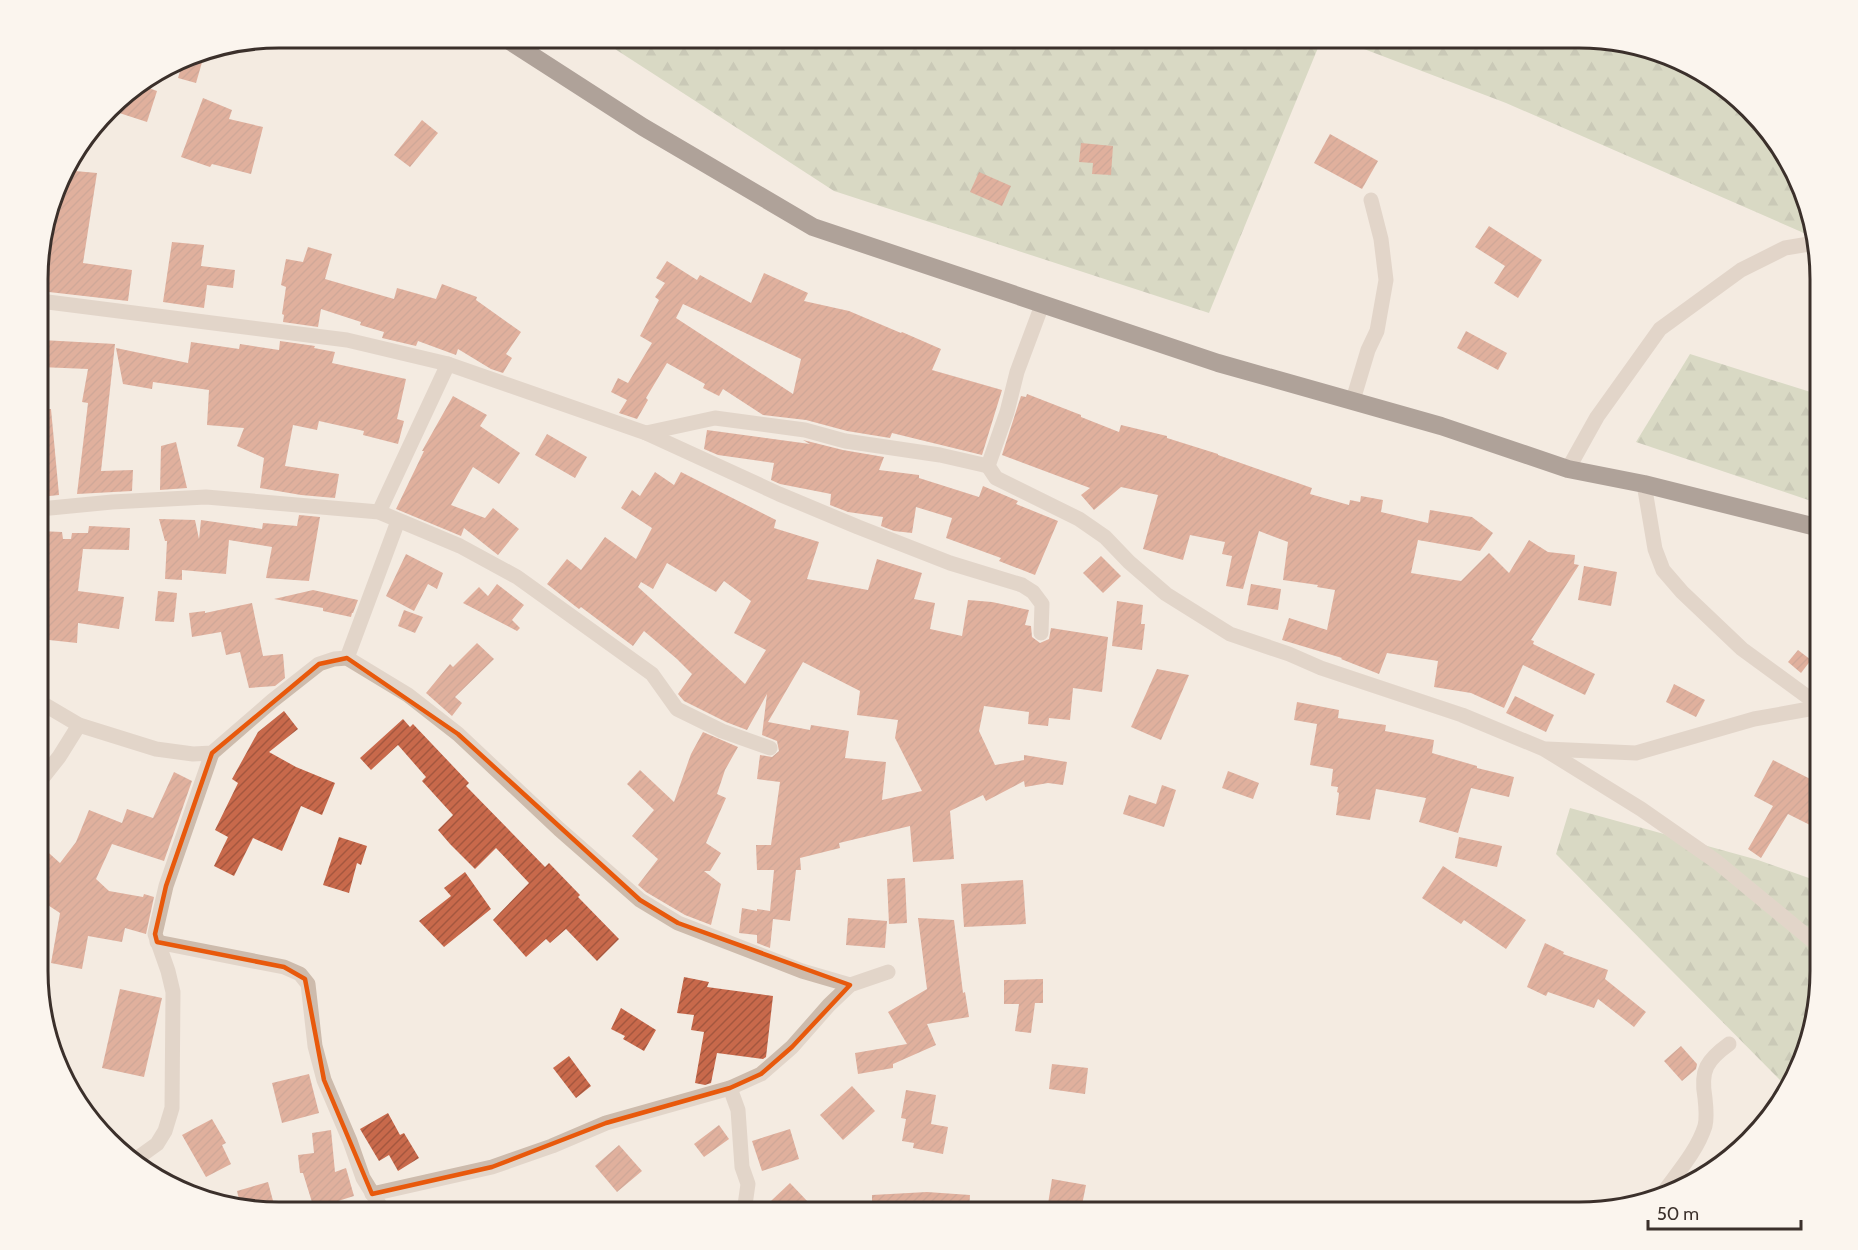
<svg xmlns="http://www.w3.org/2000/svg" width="1858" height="1250" font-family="Cabin,sans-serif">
  <defs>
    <pattern id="forest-firs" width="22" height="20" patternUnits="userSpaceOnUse" patternTransform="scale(1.5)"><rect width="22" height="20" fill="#b8c4a0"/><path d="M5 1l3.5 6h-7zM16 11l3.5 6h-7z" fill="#97a083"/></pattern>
    <pattern id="building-hatch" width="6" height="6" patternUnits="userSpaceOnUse" patternTransform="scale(1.5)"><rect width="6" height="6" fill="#c8694b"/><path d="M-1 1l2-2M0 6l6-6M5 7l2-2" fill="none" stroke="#a4573f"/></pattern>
  </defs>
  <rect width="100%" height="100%" fill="#f4ebe1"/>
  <g fill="url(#forest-firs)">
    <path d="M598,38H1322L1209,313L834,191Z"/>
    <path d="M1335,38H1595L1657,50L1726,87L1795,172L1813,237L1506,103Z"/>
    <path d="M1690,354L1820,395V504L1636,442Z"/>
    <path d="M1570,808L1758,860L1820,882V987L1808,1049L1787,1087L1556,854Z"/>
  </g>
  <g fill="url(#building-hatch)" fill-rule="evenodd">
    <path d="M205,52L196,83L178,78L184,58Z"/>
    <path d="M140,85L157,91L147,122L110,110L119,98Z"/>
    <path d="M203,98L232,110L229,119L263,127L251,174L212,164L210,167L181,157Z"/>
    <path d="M422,120L438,133L410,167L394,155Z"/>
    <path d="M1330,134L1378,161L1362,189L1314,163Z"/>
    <path d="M1081,143L1113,146L1111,175L1092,174L1093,163L1079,162Z"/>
    <path d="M64,170L97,173L83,263L132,270L128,301L40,291V248Z"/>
    <path d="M979,172L1011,186L1002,206L970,192Z"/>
    <path d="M1489,226L1542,260L1518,298L1494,283L1505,266L1475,247Z"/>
    <path d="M172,242L204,245L201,266L235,270L233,288L207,285L204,308L163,302Z"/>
    <path d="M308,247L332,254L325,279L394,299L397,288L436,299L442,284L477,297L476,300L521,332L506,354L512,358L503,373L491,369L458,349L456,355L418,341L416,346L382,338L384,332L360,325L361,322L321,309L318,327L283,322L284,315L282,314L286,287L281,285L286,259L303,262Z"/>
    <path d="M667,261L697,280L700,275L751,303L764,273L808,293L804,301L849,311L901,333L902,332L941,349L932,370L1002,390L982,455L892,433L890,438L847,431L806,420L763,415L723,389L719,396L703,388L705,384L667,363L646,398L648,400L637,419L619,413L627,400L611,392L618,378L628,383L652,343L640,336L659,300L655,297L665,283L656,278ZM683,304L801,359L793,394L676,318Z"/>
    <path d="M1466,331L1507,353L1498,370L1457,348Z"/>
    <path d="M42,340L115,344L101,471L133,470L132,491L77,494L88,403L82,402L88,369L40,367Z"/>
    <path d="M280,341L315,346L314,348L335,352L332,363L406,379L397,419L404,421L398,444L363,435L364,431L319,421L317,430L293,425L285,466L339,474L335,498L301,495L260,488L264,458L237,446L244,428L207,425L209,390L153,382L152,389L123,384L116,348L188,363L191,342L239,349L240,344L279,350Z"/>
    <path d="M1027,394L1081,415V417L1119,432L1121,425L1167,436V438L1218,454V455L1312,488L1310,494L1349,505L1350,500L1360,502L1361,496L1383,500L1381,512L1428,523L1430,510L1472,517L1493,533L1480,551L1418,540L1411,573L1461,581L1489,553L1509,573L1529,540L1548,552L1575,555L1574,564L1579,565L1531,640L1534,641L1533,644L1595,674L1585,695L1523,665L1504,708L1471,693L1434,687L1438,661L1387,653L1379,674L1341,659L1342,658L1282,640L1289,618L1327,630L1335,590L1317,587L1318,585L1283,580L1288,542L1259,531L1243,589L1226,586L1232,556L1222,554L1225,542L1190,535L1183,560L1143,549L1158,495L1121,487L1094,510L1081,495L1090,488L1002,455L1021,396L1026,397Z"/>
    <path d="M453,396L487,415L480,426L520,453L499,484L473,467L451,505L485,518L493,508L519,529L498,555L464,528L461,536L396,509L424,451H422Z"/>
    <path d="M40,409H51L59,495L40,497Z"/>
    <path d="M707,430L810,444L803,440L843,450L884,457L879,470L919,475V478L979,497L983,486L1018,501L1016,504L1058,521L1035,575L999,561L1001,558L946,538L952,518L916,507L912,533L894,531L881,526L883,517L848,512L830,505L831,494L780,484L771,480L774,463L718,455L704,449Z"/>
    <path d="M547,434L587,457L575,478L535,455Z"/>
    <path d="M176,442L187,488L160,490L161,446Z"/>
    <path d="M655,472L674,485L681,472L776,520L774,528L819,542L807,579L868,590L877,559L922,573L914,599L935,603L930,629L962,636L968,600L992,602L1029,610L1025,625L1031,626L1032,637L1040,643L1049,639L1051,628L1108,637L1102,692L1073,688L1070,720L1049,718L1048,726L1028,724L1029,712L984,706L979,731L995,765L1024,760V755L1067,762L1063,785L1048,783L1025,787L1024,781L986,801L983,795L950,811L954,859L913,862L910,826L839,843L840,848L800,858L801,870H796L790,921L773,919L770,948L757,943V935L739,933L742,908L757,911V909L770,911L774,870H757L756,845H771L780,782L757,779L760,755L772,757L779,751L777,741L762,735L767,694L747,730L726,722L684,701L678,694L692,674L677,659L644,631L633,646L581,607L579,609L575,606L547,584L567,559L581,570L605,537L636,559L652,528L621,508L632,490L640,496ZM667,563L716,592L724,581L751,601L734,633L766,650L745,684L638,587L641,582L653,589ZM803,662L860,691L857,715L898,720L895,738L922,791L882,800L886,762L845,758L849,731L811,725L810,730L768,722Z"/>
    <path d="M299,515L320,517L309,581L266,578L272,547L229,540L226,574L182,570V580L165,579L167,541H165L159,519L195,520L199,539L201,520L262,529L263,523L297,526Z"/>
    <path d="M89,526L130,528L129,550L83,549L78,591L124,597L119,629L78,623L77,643L40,639V607L45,558L40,557V531L62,532L63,539H71L72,533H88Z"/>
    <path d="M406,554L443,573L437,589L428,584L414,611L386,596Z"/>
    <path d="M1101,556L1121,576L1103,593L1083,573Z"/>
    <path d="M1584,566L1617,572L1611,606L1578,600Z"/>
    <path d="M497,584L524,605L512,620L520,628L517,631L463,603L479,587L488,596Z"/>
    <path d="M1251,584L1281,589L1278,610L1247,605Z"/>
    <path d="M313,590L358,600L353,613H352L351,617L323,611V608L274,599Z"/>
    <path d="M158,591L177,593L174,622L155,621Z"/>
    <path d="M1117,601L1143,605L1141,624H1145L1142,650L1112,646Z"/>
    <path d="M252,603L263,656L283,654L285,678L275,686L249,688L240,652L226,655L221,632L192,637L189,613L205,611V613Z"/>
    <path d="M404,610L423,617L415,633L398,626Z"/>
    <path d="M477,643L494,659L455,697L462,703L452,716L426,693L450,664L453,667Z"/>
    <path d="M1798,650L1811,660L1801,673L1788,662Z"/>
    <path d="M1157,669L1189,675L1161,740L1131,727Z"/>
    <path d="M1674,684L1705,700L1696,717L1666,702Z"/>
    <path d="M1515,696L1554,715L1546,732L1506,713Z"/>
    <path d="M1297,702L1339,710L1338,718L1386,725L1385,731L1434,740L1432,753L1477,766V768L1514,777L1509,797L1471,788L1458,833L1419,822L1426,798L1376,789L1370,820L1336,815L1339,793L1337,792L1338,787L1331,786L1333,769L1310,765L1317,724L1294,720Z"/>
    <path d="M284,711L298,729L269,752L296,767L335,783L322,815L301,806L282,851L253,838L234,876L214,866L228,837L215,830L238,783L232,779L258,732Z"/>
    <path d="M403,719L410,727L413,724L469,783L466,786L545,867L549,863L580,895L578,897L619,939L597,961L566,929L550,943L546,939L526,957L493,920L529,883L496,848L475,869L450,844L438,830L453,815L422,781L426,777L398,745L371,770L360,758Z"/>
    <path d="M703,732L738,747L725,770L717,794L726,798L706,843L721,853L710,871H704L721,884L711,925L685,915L646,892L638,885L658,859L632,836L654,810L627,784L640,770L674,802L691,754Z"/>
    <path d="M1773,760L1820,784V830L1788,814L1761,858L1748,849L1773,806L1754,796Z"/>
    <path d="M1228,771L1259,783L1253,799L1222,788Z"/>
    <path d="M174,772L192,781L164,861L112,844L96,879L109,891L143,897L144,894L154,897L146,934L125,928L122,942L88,936L82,969L51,963L60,913L40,900V845L60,863L76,842L89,810L122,823L127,809L153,818Z"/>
    <path d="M1162,785L1176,790L1164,827L1123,814L1129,795L1156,804Z"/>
    <path d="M339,837L367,846L361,865L357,863L349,893L323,885Z"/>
    <path d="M1459,837L1502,846L1497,867L1455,858Z"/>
    <path d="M1443,866L1526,920L1506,949L1464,920L1461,924L1422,898Z"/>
    <path d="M465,872L491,909L444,947L419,921L451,896L444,888Z"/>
    <path d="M905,878L907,923L889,924L887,879Z"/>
    <path d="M1023,880L1026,924L964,927L961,884Z"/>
    <path d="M848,918L887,921L885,948L846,945Z"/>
    <path d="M918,918L954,920L963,993L965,992L969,1017L927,1024L936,1045L893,1064V1068L858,1074L855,1053L907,1044L888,1012L927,989Z"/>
    <path d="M1545,943L1564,952L1563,954L1608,970L1605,979L1646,1012L1634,1027L1598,999L1594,1008L1548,992L1546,996L1527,987Z"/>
    <path d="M684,977L709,982L707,987L773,996L766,1057L763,1059L717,1053L711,1083L705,1085L695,1083L704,1032L691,1030L694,1015L677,1013Z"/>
    <path d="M1043,979V1003H1035L1031,1033L1015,1031L1019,1004H1004V980Z"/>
    <path d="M120,989L162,998L144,1077L102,1068Z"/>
    <path d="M621,1008L656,1030L644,1051L623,1039L625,1036L611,1029Z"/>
    <path d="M1681,1046L1697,1064L1696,1069L1682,1081L1664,1061Z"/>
    <path d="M569,1056L591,1086L576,1098L553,1068Z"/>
    <path d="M1052,1064L1088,1068L1085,1094L1049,1089Z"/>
    <path d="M309,1074L319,1113L282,1123L272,1083Z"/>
    <path d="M852,1086L875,1111L843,1140L820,1115Z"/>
    <path d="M906,1090L936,1095L931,1124L948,1127L943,1154L913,1148L914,1143L902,1141L906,1119L901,1118Z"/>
    <path d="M388,1113L400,1135L404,1133L419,1158L398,1171L389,1155L379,1161L360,1129Z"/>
    <path d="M212,1119L226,1143L222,1145L231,1164L206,1177L182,1135Z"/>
    <path d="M719,1125L729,1139L704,1157L694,1144Z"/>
    <path d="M790,1129L799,1159L762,1171L752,1141Z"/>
    <path d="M331,1130L335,1172L346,1168L354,1196L338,1201L341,1212H315L303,1173H300L298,1155L314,1153L312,1133Z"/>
    <path d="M619,1145L642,1171L617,1192L595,1166Z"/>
    <path d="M1052,1179L1086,1185L1081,1210L1048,1204Z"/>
    <path d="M268,1182L276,1212H263L241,1208L237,1191Z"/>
    <path d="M790,1183L809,1203L799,1212H782L771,1201Z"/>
    <path d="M927,1192L970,1195L969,1212H872V1195Z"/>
  </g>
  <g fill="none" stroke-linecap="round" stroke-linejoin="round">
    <g stroke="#cdbbac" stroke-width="15">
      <path d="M40,301L347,340L448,364L646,433L715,418L805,430L845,441L940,455L988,466"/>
      <path d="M1042,305L1017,372L1007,412L988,466L996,478L1079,519L1105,537L1129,562L1166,594L1230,634L1289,654L1321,668L1462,715L1544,749L1641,809L1717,862L1820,947"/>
      <path d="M1353,400L1368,350L1377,331L1386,280L1381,239L1371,200"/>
      <path d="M646,433L779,494L858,527L950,563L1022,585L1033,592L1042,604L1041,633"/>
      <path d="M1568,469L1597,417L1660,329L1741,270L1785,248L1815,243"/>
      <path d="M1644,484L1655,549L1663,570L1682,592L1742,649L1820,706"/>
      <path d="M40,509L112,502L206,497L379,512L460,546L517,577L652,674L677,709L722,731L770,748"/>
      <path d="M379,512L448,364"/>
      <path d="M347,658L398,521"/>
      <path d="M40,702L79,725L156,749L193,754L212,753L272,701L319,664L334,659L347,658L408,695L458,734L559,829L640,900L678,923L802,971L850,985"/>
      <path d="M1547,749L1636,753L1754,719L1820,707"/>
      <path d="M40,781L59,757L79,725"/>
      <path d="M157,942L284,967L300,974L308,984L315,1046L324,1080L350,1141L363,1178L384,1212"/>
      <path d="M730,1088L738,1110L742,1167L748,1184L744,1212"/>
      <path d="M132,1162L157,1144L165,1131L172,1108L173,992L168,971L155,934L166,886L212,753"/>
      <path d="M1663,1193C1678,1172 1697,1151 1705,1126C1707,1118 1706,1107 1705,1098C1700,1070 1707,1060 1729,1044"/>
      <path d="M372,1194L492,1167L552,1146L606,1123L730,1088L761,1074L792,1047L829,1005L850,985L888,972"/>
    </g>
    <path stroke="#5c4a42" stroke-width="18" d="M505,38L643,127L813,227L1218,363L1441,426L1568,469L1644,484L1820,528"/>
  </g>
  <path d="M0 0H1858V1250H0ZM347,658L458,734L640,900L678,923L850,985L792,1047L761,1074L730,1088L606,1123L492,1167L372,1194L324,1080L305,979L284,967L157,942L155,934L166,886L212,753L319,664Z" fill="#f4ebe1" fill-opacity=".55" fill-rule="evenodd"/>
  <path fill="none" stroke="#e8590c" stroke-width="4.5" stroke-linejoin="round" d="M347,658L458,734L640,900L678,923L850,985L792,1047L761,1074L730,1088L606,1123L492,1167L372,1194L324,1080L305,979L284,967L157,942L155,934L166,886L212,753L319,664Z"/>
  <path d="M0 0H1858V1250H0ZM279 48H1579A231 231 0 0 1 1810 279V971A231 231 0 0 1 1579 1202H279A231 231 0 0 1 48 971V279A231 231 0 0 1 279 48Z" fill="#fbf5ee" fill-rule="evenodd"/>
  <path fill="none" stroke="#3b302b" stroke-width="3" d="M279 48H1579A231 231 0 0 1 1810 279V971A231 231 0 0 1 1579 1202H279A231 231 0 0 1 48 971V279A231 231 0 0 1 279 48Z"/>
  <path d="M1648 1220v9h153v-9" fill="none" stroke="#3b302b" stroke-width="3"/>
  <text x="1657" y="1220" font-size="18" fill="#3b302b" stroke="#fbf5ee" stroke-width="4.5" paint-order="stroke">50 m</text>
</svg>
